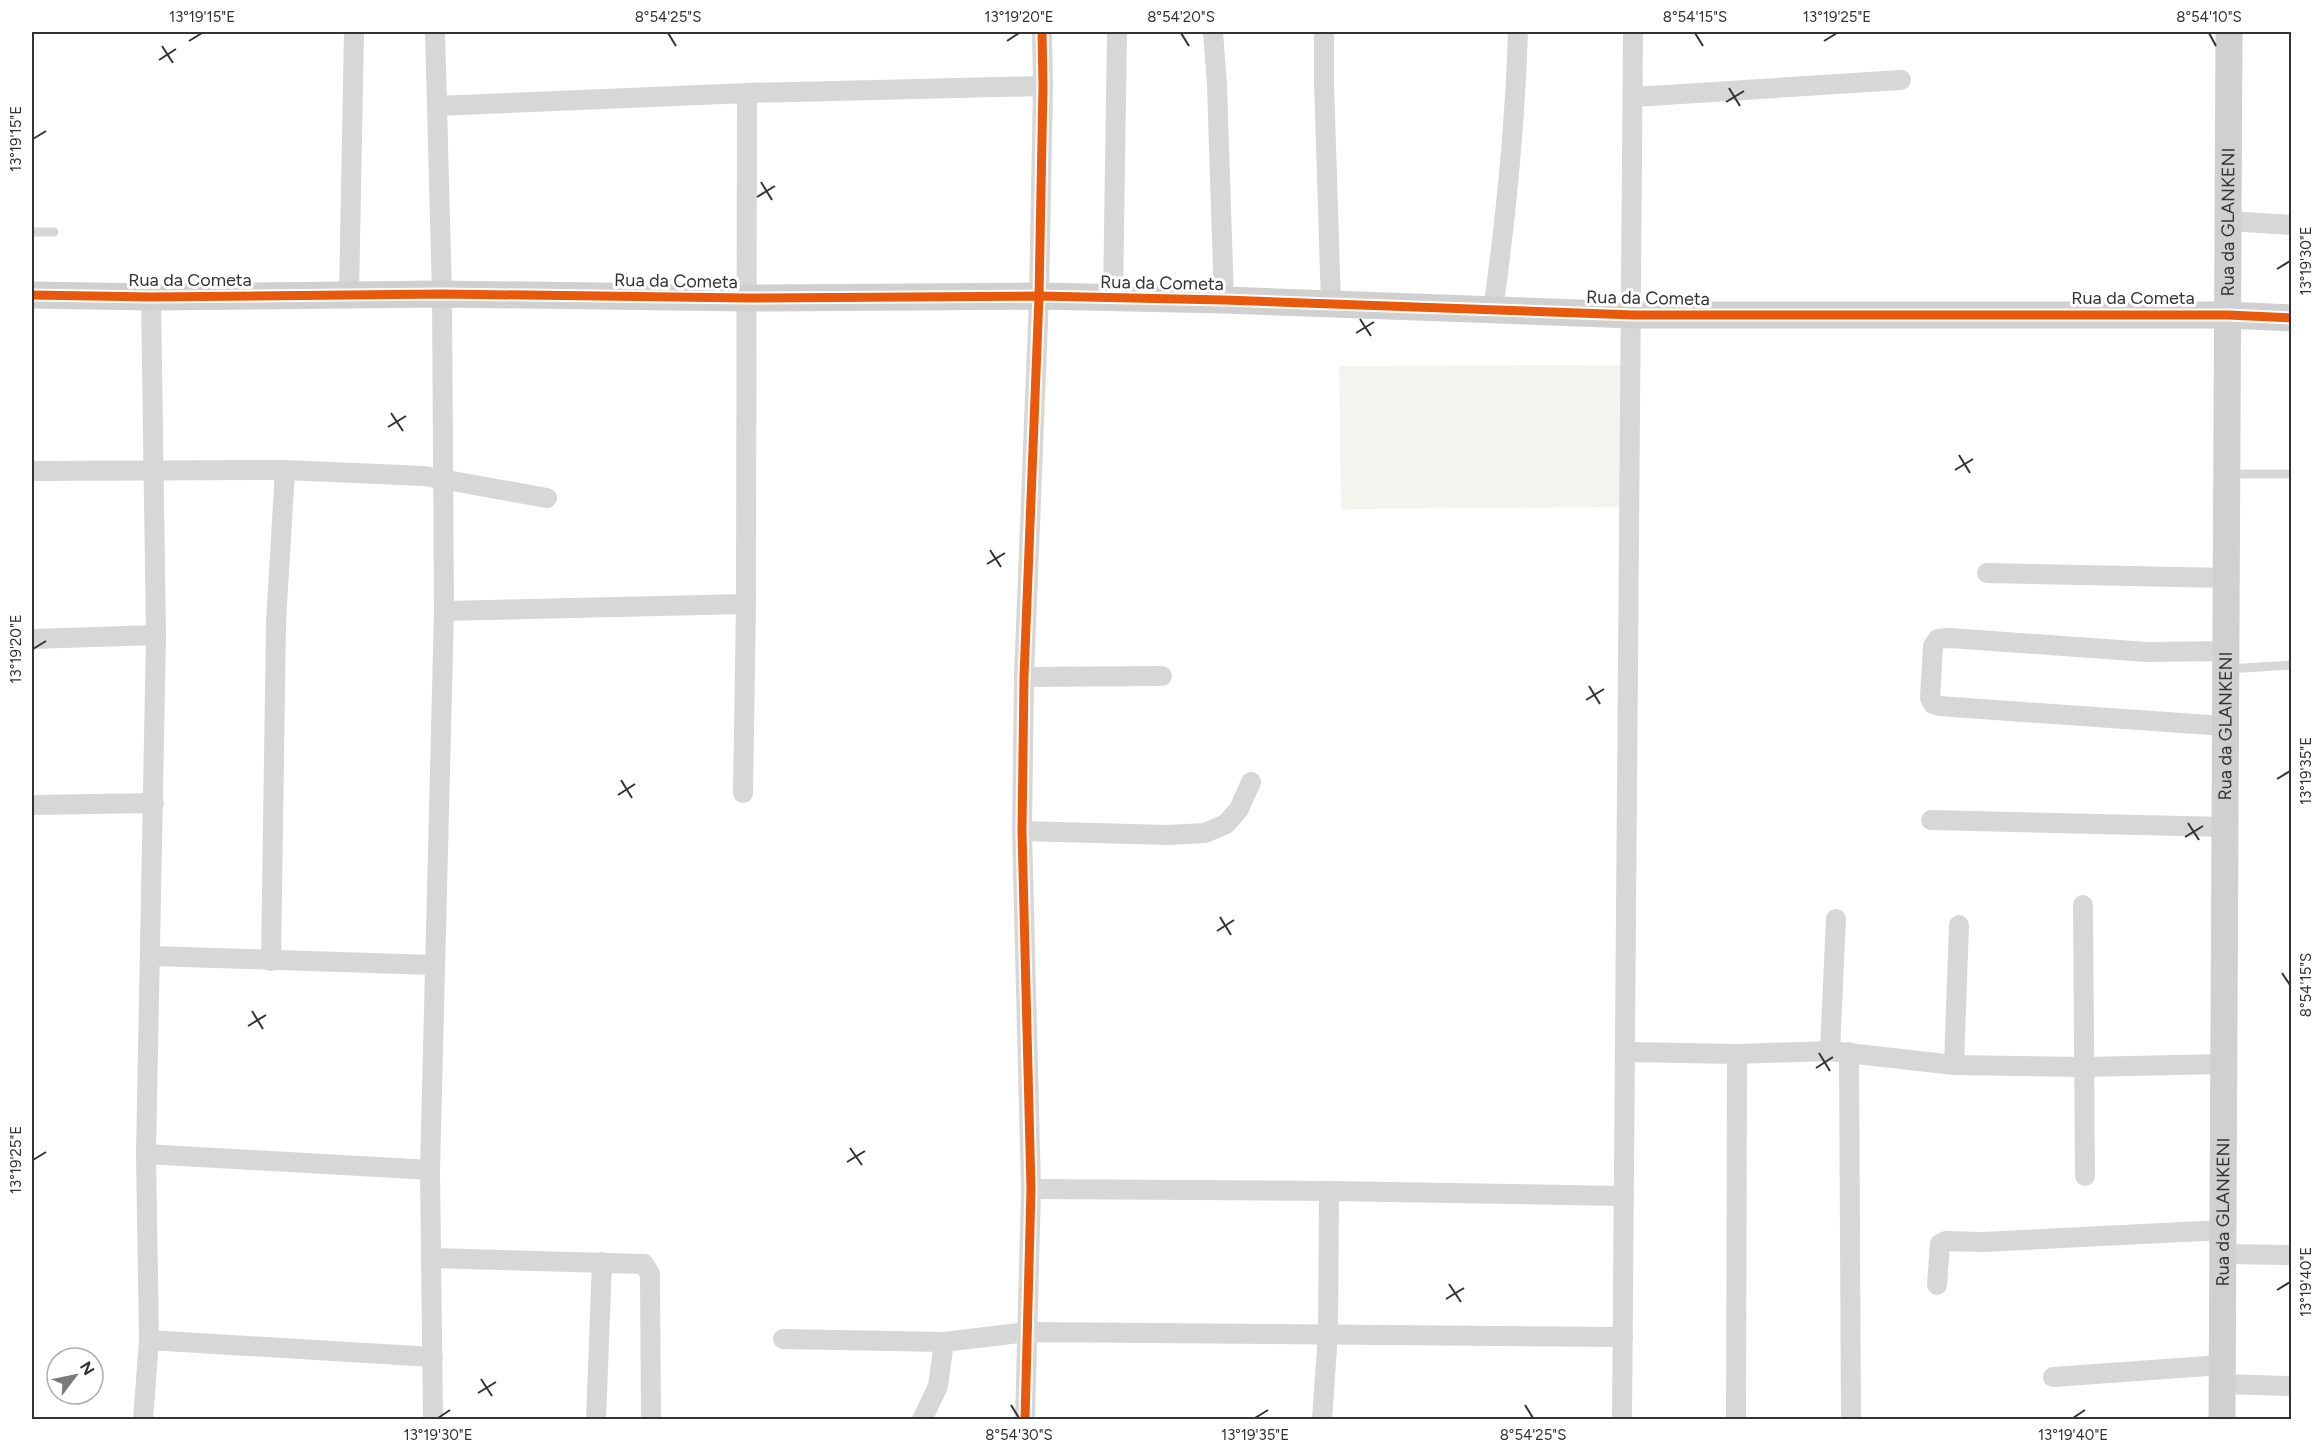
<svg xmlns="http://www.w3.org/2000/svg" width="2323" height="1451" font-family="Figtree,sans-serif">
  <rect width="100%" height="100%" fill="#fff"/>
  <path fill="#f1f5ed" d="M1622,365L1623,507L1341,509L1339,366Z"/>
  <g fill="none" stroke-linecap="round" stroke-linejoin="round">
    <g stroke="#d7d7d7" stroke-width="9">
      <path d="M32,232H54"/>
      <path d="M2230,474H2292"/>
      <path d="M2228,669L2292,665"/>
    </g>
    <g stroke="#d7d7d7" stroke-width="20">
      <path d="M1213,32L1217,85L1224,300"/>
      <path d="M1324,32V82L1331,304"/>
      <path d="M1634,97L1901,80"/>
      <path d="M437,106L747,93L1043,86"/>
      <path d="M2229,221L2292,225"/>
      <path d="M349,295L354,32"/>
      <path d="M1113,299L1117,32"/>
      <path d="M1493,310C1506,218 1515,125 1518,32"/>
      <path d="M32,471L285,470L401,475L424,476L547,498"/>
      <path d="M1987,573L2227,578"/>
      <path d="M444,611L746,604"/>
      <path d="M32,639L156,635"/>
      <path d="M1024,677L1162,676"/>
      <path d="M2224,726L1939,706L1933,704L1930,698L1933,646L1938,639L1950,638L2147,652L2226,651"/>
      <path d="M743,793L746,604L747,93"/>
      <path d="M32,805L154,803"/>
      <path d="M1931,820L2226,827"/>
      <path d="M1022,831L1168,835L1205,833L1226,824L1239,809L1251,782"/>
      <path d="M2083,905L2085,1176"/>
      <path d="M151,956L434,965"/>
      <path d="M271,961L276,623L285,470"/>
      <path d="M1830,1051L1836,919"/>
      <path d="M1626,1052L1737,1054L1830,1051L1954,1065L2083,1067L2224,1064"/>
      <path d="M1849,1052L1851,1420"/>
      <path d="M1954,1065L1959,925"/>
      <path d="M146,1154L430,1170"/>
      <path d="M1031,1189L1329,1191L1624,1196"/>
      <path d="M2223,1254L2292,1255"/>
      <path d="M432,1258L644,1264L650,1274L651,1420"/>
      <path d="M1937,1285L1940,1244L1946,1241L1983,1242L2223,1230"/>
      <path d="M783,1339L944,1342L1027,1332L1623,1337"/>
      <path d="M149,1340L433,1357"/>
      <path d="M2053,1377L2222,1365"/>
      <path d="M2222,1384L2292,1386"/>
      <path d="M143,1420L149,1340L146,1154L156,635L151,297"/>
      <path d="M433,1420L430,1170L444,611L442,294L435,32"/>
      <path d="M596,1420L602,1262"/>
      <path d="M922,1420L938,1386L944,1342"/>
      <path d="M1025,1420L1031,1189L1022,831L1024,677L1039,296L1043,86L1042,32"/>
      <path d="M1322,1420L1328,1333L1329,1191"/>
      <path d="M1622,1420L1633,32"/>
      <path d="M1736,1420L1737,1054"/>
    </g>
    <g stroke="#d0d0d0" stroke-width="27">
      <path d="M32,295L151,297L442,294L747,298L1039,296L1224,300L1633,315H2228L2292,318"/>
      <path id="s1" d="M2222,1420L2229,32"/>
    </g>
    <g stroke="#fff" stroke-width="13">
      <g id="cycleway">
        <path d="M32,295L151,297L442,294L747,298L1039,296L1224,300L1633,315H2228L2292,318"/>
        <path d="M1025,1420L1031,1189L1022,831L1024,677L1039,296L1043,86L1042,32"/>
      </g>
    </g>
    <use href="#cycleway" stroke="#e8590c" stroke-width="9"/>
  </g>
  <path fill="none" stroke="#333" stroke-width="2" d="M668,33L676,46M1181,33L1189,46M1695,33L1703,46M2209,33L2216,46M189,41L202,33M1007,41L1019,33M1824,41L1837,33M162,46L173,63M159,60L176,49M1729,88L1740,106M1726,102L1744,91M33,139L46,131M761,182L772,200M757,197L775,186M2277,269L2290,261M1360,319L1371,336M1356,333L1374,322M391,413L403,431M388,427L406,416M1959,455L1970,473M1955,470L1973,459M990,550L1001,567M987,564L1005,553M33,649L46,641M1589,686L1600,704M1586,700L1604,689M2277,779L2290,771M621,780L632,798M618,795L635,784M2188,823L2199,840M2185,837L2203,826M1220,917L1231,935M1217,931L1234,920M2282,973L2290,985M252,1011L263,1029M248,1026L266,1015M1819,1053L1830,1071M1816,1068L1833,1057M850,1148L862,1165M33,1160L46,1152M847,1162L865,1151M1449,1284L1461,1302M2277,1290L2290,1282M1446,1299L1464,1288M481,1379L492,1396M478,1393L496,1382M1011,1405L1019,1418M1525,1405L1533,1418M438,1418L450,1410M1255,1418L1268,1410M2073,1418L2085,1410"/>
  <g text-anchor="middle" stroke-width="6" stroke-linejoin="round" paint-order="stroke">
    <g font-size="18" fill="#333" stroke="#fff">
      <text dy="6" stroke="none"><textPath href="#s1" startOffset="1198">Rua da GLANKENI</textPath></text>
      <text x="190" y="286">Rua da Cometa</text>
      <text transform="translate(676 281) rotate(1)" y="6">Rua da Cometa</text>
      <text transform="translate(1162 283) rotate(1)" y="6">Rua da Cometa</text>
      <text transform="translate(1648 298) rotate(1)" y="6">Rua da Cometa</text>
      <text x="2133" y="304">Rua da Cometa</text>
      <text dy="6" stroke="none"><textPath href="#s1" startOffset="694">Rua da GLANKENI</textPath></text>
      <text dy="6" stroke="none"><textPath href="#s1" startOffset="208">Rua da GLANKENI</textPath></text>
    </g>
  </g>
  <rect width="2323" height="1451" fill="none" stroke="#ffffff" stroke-width="66"/>
  <g transform="translate(75 1376) rotate(58)"><circle r="28" fill="#ffffff" stroke="#adadad" stroke-width="1.5"/>
  <path d="M0-4.5L10 22L0 15L-10 22Z" fill="#7a7a7a"/>
  <text y="-9" font-size="16" font-weight="bold" text-anchor="middle" fill="#333333">N</text>
  </g>
  <rect x="33" y="33" width="2257" height="1385" fill="none" stroke="#333" stroke-width="2"/>
  <g font-size="15" text-anchor="middle" fill="#333">
    <text x="202" y="22">13°19'15"E</text>
    <text x="668" y="22">8°54'25"S</text>
    <text x="1019" y="22">13°19'20"E</text>
    <text x="1181" y="22">8°54'20"S</text>
    <text x="1695" y="22">8°54'15"S</text>
    <text x="1837" y="22">13°19'25"E</text>
    <text x="2209" y="22">8°54'10"S</text>
    <text transform="translate(16 139) rotate(-90)" y="5">13°19'15"E</text>
    <text transform="translate(2306 261) rotate(-90)" y="5">13°19'30"E</text>
    <text transform="translate(16 649) rotate(-90)" y="5">13°19'20"E</text>
    <text transform="translate(2306 771) rotate(-90)" y="5">13°19'35"E</text>
    <text transform="translate(2306 985) rotate(-90)" y="5">8°54'15"S</text>
    <text transform="translate(16 1160) rotate(-90)" y="5">13°19'25"E</text>
    <text transform="translate(2306 1282) rotate(-90)" y="5">13°19'40"E</text>
    <text x="438" y="1440">13°19'30"E</text>
    <text x="1019" y="1440">8°54'30"S</text>
    <text x="1255" y="1440">13°19'35"E</text>
    <text x="1533" y="1440">8°54'25"S</text>
    <text x="2073" y="1440">13°19'40"E</text>
  </g>
</svg>
